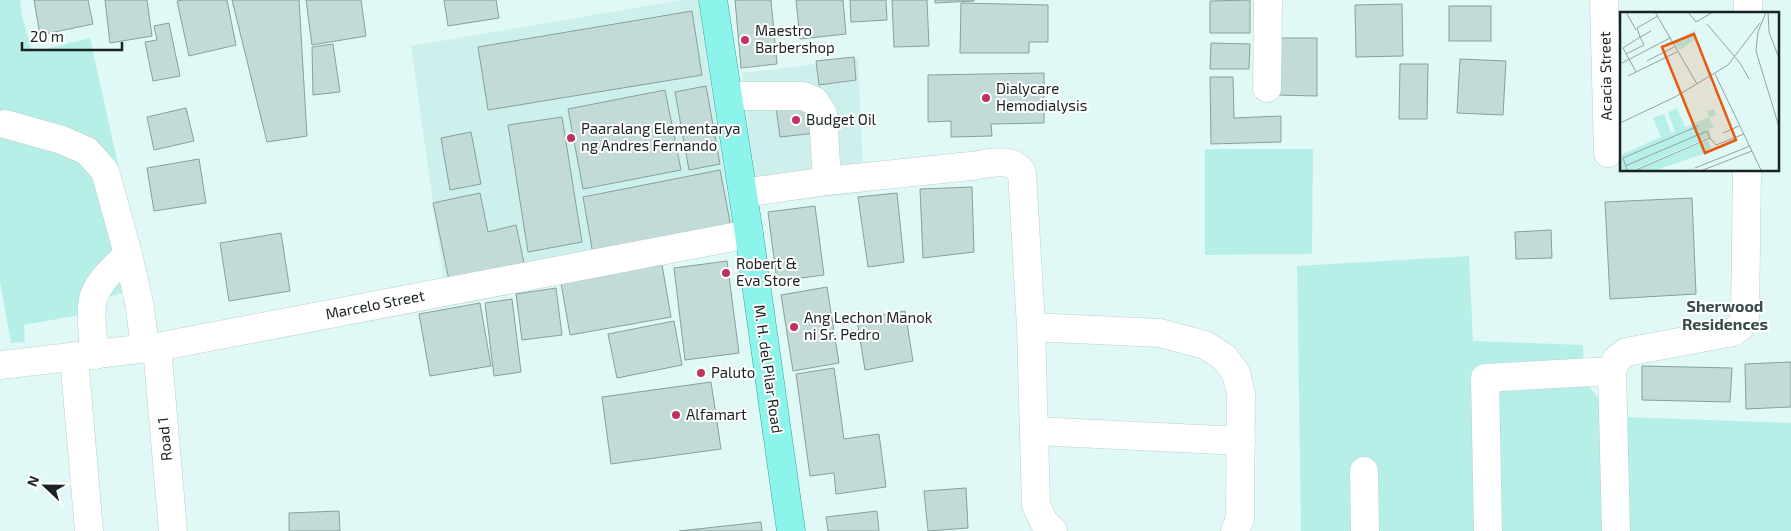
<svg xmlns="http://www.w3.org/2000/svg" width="1791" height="531" font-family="'Exo 2',sans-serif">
  <rect width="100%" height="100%" fill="#e1f9f6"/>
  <g fill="#cef0ec">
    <path d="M682,0H698L733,231L444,281L411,46Z"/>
    <path d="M858,59L864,193L757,204L742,73Z"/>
  </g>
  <g fill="#b6efe8">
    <path d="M0,0H20L22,16L32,52L90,38L145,286L105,298L107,310L24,325L25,342L11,343L0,282Z"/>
    <path d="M1205,149H1313L1312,254L1205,255Z"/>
    <path d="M1469,256L1473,341L1583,345L1584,380L1604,405L1606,531H1301L1297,266Z"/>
    <path d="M1625,417L1791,423V531H1626Z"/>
  </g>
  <g fill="#c3dbd8" stroke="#889f9c">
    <path d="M34,0H88L93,24L40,35Z"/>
    <path d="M105,0H147L152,36L110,43Z"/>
    <path d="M183,0H227L236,45L189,56L177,1Z"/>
    <path d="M232,0H299L307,136L267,142Z"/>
    <path d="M306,0H361L366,36L312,45Z"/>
    <path d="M444,0H496L499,18L448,26Z"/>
    <path d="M735,0H771L777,64L741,68Z"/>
    <path d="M796,0H843L846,34L800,39Z"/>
    <path d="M850,0H886L887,20L851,22Z"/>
    <path d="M892,0H927L929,46L894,47Z"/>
    <path d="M935,0H974V1L935,3Z"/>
    <path d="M1250,0V33H1210V1Z"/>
    <path d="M961,3L1048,5V42H1029V53H960Z"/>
    <path d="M1402,4L1403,56L1356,57L1355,5Z"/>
    <rect x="1449" y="6" width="42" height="35"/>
    <path d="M692,11L702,75L488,110L478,47Z"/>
    <path d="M169,23L180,76L153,81L145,42L157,40L154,26Z"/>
    <path d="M1276,38H1317V96L1275,95Z"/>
    <path d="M1211,43L1250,44L1249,69H1210Z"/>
    <path d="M333,44L340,92L313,95L312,47Z"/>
    <path d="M854,57L856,80L819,85L816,61Z"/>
    <path d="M1460,59L1506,61L1503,115L1457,113Z"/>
    <path d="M1400,64H1428L1427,119H1399Z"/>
    <path d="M1044,73V123L991,124L992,136L951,137V121L928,122V75Z"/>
    <path d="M1210,77H1233L1234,118L1281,116V142L1211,144Z"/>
    <path d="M706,86L720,164L689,170L675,92Z"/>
    <path d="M665,90L681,170L583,189L568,109Z"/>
    <path d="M812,103L816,133L780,137L776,108Z"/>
    <path d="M186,108L194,141L154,150L147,117Z"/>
    <path d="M562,117L582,242L528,252L508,125Z"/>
    <path d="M471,132L481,184L450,190L441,138Z"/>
    <path d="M199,159L206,203L154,211L147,168Z"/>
    <path d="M720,170L731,227L593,254L583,197Z"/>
    <path d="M972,187L974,252L923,258L920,189Z"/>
    <path d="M480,193L488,232L516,225L524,263L449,280L433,203Z"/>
    <path d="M897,193L904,262L868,267L858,197Z"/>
    <path d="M1692,198L1696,294L1610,299L1605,202Z"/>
    <path d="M815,206L824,275L777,281L768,212Z"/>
    <path d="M1551,230L1552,258L1516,259L1515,232Z"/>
    <path d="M281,233L290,291L229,301L220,243Z"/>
    <path d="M727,261L739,353L685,360L674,268Z"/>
    <path d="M662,265L671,317L570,335L561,283Z"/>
    <path d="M827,287L839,363L793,371L781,295Z"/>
    <path d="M556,288L562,335L522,340L516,294Z"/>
    <path d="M512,299L521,372L494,376L485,303Z"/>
    <path d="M480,303L491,366L430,376L419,314Z"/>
    <path d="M905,311L913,361L865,370L857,320Z"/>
    <path d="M674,321L682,365L617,378L608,334Z"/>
    <path d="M1791,362V407L1746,409L1745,364Z"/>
    <path d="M1642,366L1732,368L1730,402L1642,400Z"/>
    <path d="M834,368L844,439L879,434L886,487L836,494L834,473L810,476L796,374Z"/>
    <path d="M711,382L721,449L611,464L602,397Z"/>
    <path d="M966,488L968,528L928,531L924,491Z"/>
    <path d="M339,511L340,531H289V513Z"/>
    <path d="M877,511L879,531H828L826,517Z"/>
    <path d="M761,522L762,531H679Z"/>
  </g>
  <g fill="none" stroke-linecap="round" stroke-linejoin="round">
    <g stroke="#b8d0cd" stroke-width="29">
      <g id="minor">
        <path d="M1604,0L1608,153"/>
        <path d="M1748,0V14"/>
        <path d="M1267,88L1268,0"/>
        <path d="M728,96H803L815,101L823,114L827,181"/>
        <path d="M5,124L62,140L87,151L105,171L128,254L140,307L145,349"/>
        <path d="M743,193L827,181L971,166C988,164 1010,156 1022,172L1031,327L1036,505L1044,522L1053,531"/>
        <path d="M1031,327L1160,333L1205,345L1224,357L1236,373L1241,394L1240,519L1235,531"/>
        <path d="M157,347L173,531"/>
        <path d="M95,355C93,340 89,309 94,296C100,279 116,267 128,254"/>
        <path d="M74,357L89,531"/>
        <path d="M0,365L157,347L749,234"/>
        <path d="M1035,431L1241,441"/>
        <path d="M1364,471L1365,531"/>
        <path d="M1488,531L1485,378L1612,371"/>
        <path d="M1616,531L1612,371L1617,359L1626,352L1733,332L1740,327L1745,318L1747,170"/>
      </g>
    </g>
    <g stroke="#33a69c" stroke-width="29">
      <path id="major" d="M713,0L749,234L791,531"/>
    </g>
    <use href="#minor" stroke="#fff" stroke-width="28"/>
    <use href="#major" stroke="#8df4ec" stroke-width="28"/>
  </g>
  <g fill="#bf315e" stroke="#fff" stroke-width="2">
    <circle cx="745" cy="40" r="5"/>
    <circle cx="986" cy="98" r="5"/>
    <circle cx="796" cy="120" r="5"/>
    <circle cx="571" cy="138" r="5"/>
    <circle cx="726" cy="273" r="5"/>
    <circle cx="794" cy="327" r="5"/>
    <circle cx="701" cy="373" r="5"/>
    <circle cx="676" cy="415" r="5"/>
  </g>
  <g text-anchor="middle" stroke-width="4" stroke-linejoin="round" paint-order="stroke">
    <g font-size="15" fill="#192321" stroke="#fff" text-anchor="start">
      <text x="755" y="36">Maestro<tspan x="755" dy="17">Barbershop</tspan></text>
      <text x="996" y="94">Dialycare<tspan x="996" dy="17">Hemodialysis</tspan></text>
      <text x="806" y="125">Budget Oil</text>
      <text x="581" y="134">Paaralang Elementarya<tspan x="581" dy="17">ng Andres Fernando</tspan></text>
      <text x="736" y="269">Robert &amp;<tspan x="736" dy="17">Eva Store</tspan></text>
      <text x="804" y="323">Ang Lechon Manok<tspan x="804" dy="17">ni Sr. Pedro</tspan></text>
      <text x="711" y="378">Paluto</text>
      <text x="686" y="420">Alfamart</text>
    </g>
    <g font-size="15" fill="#192321" stroke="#fff">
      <text transform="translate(1606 76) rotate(-91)" y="5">Acacia Street</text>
      <text transform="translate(375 305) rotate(-11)" y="5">Marcelo Street</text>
      <text transform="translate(768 369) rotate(82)" y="5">M. H. del Pilar Road</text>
      <text transform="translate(165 439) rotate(-95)" y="5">Road 1</text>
    </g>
    <g font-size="16" font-weight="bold" fill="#374c49" stroke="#fff">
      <text x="1725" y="312">Sherwood<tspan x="1725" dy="18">Residences</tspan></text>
    </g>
  </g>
  <g transform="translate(1620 12)">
    <rect width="159" height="159" fill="#e1f9f6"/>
    <path d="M75,18L74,28L60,38L54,31ZM57,96L65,115L89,105L87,99L94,97L96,103L89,106L94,115L89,117L91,124L13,158H0V143L41,125L33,106L44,102L51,121L55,120L48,100ZM88,128L92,139L36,158H16Z" fill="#b6efe8"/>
    <path fill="none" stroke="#91a3a1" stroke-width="1" d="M6,0L16,18M35,0L77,72M68,0L76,10L93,0M146,0L138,20L136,39L159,115M148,0L149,20L159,46M87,12L120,51L129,67M6,42L24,33L20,25L31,19M27,49L54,35M2,51L50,26M16,60L3,36L20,25L17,16L38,4M95,62L141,158M8,64L57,40M0,111L55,85L108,53L140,11M103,121L119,114M5,154L87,119L90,126M75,156L130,134M7,158L3,146L78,114M16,158L90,126L96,133L124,122M83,158L132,139"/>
    <path fill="#e8590c" fill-opacity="0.15" stroke="#e8590c" stroke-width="2.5" d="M74,22L116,128L85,141L42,35Z"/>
    <rect width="159" height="159" fill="none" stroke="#192321" stroke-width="2.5"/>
  </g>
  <g transform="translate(45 486) rotate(292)" stroke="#ffffff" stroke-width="4" paint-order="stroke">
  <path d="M0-4L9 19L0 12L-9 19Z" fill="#192321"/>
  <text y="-8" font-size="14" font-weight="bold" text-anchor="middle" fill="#192321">N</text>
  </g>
  <path d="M22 42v8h100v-8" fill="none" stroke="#192321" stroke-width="2.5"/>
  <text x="30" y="42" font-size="15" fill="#192321" stroke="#ffffff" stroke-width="4" paint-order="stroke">20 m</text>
</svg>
